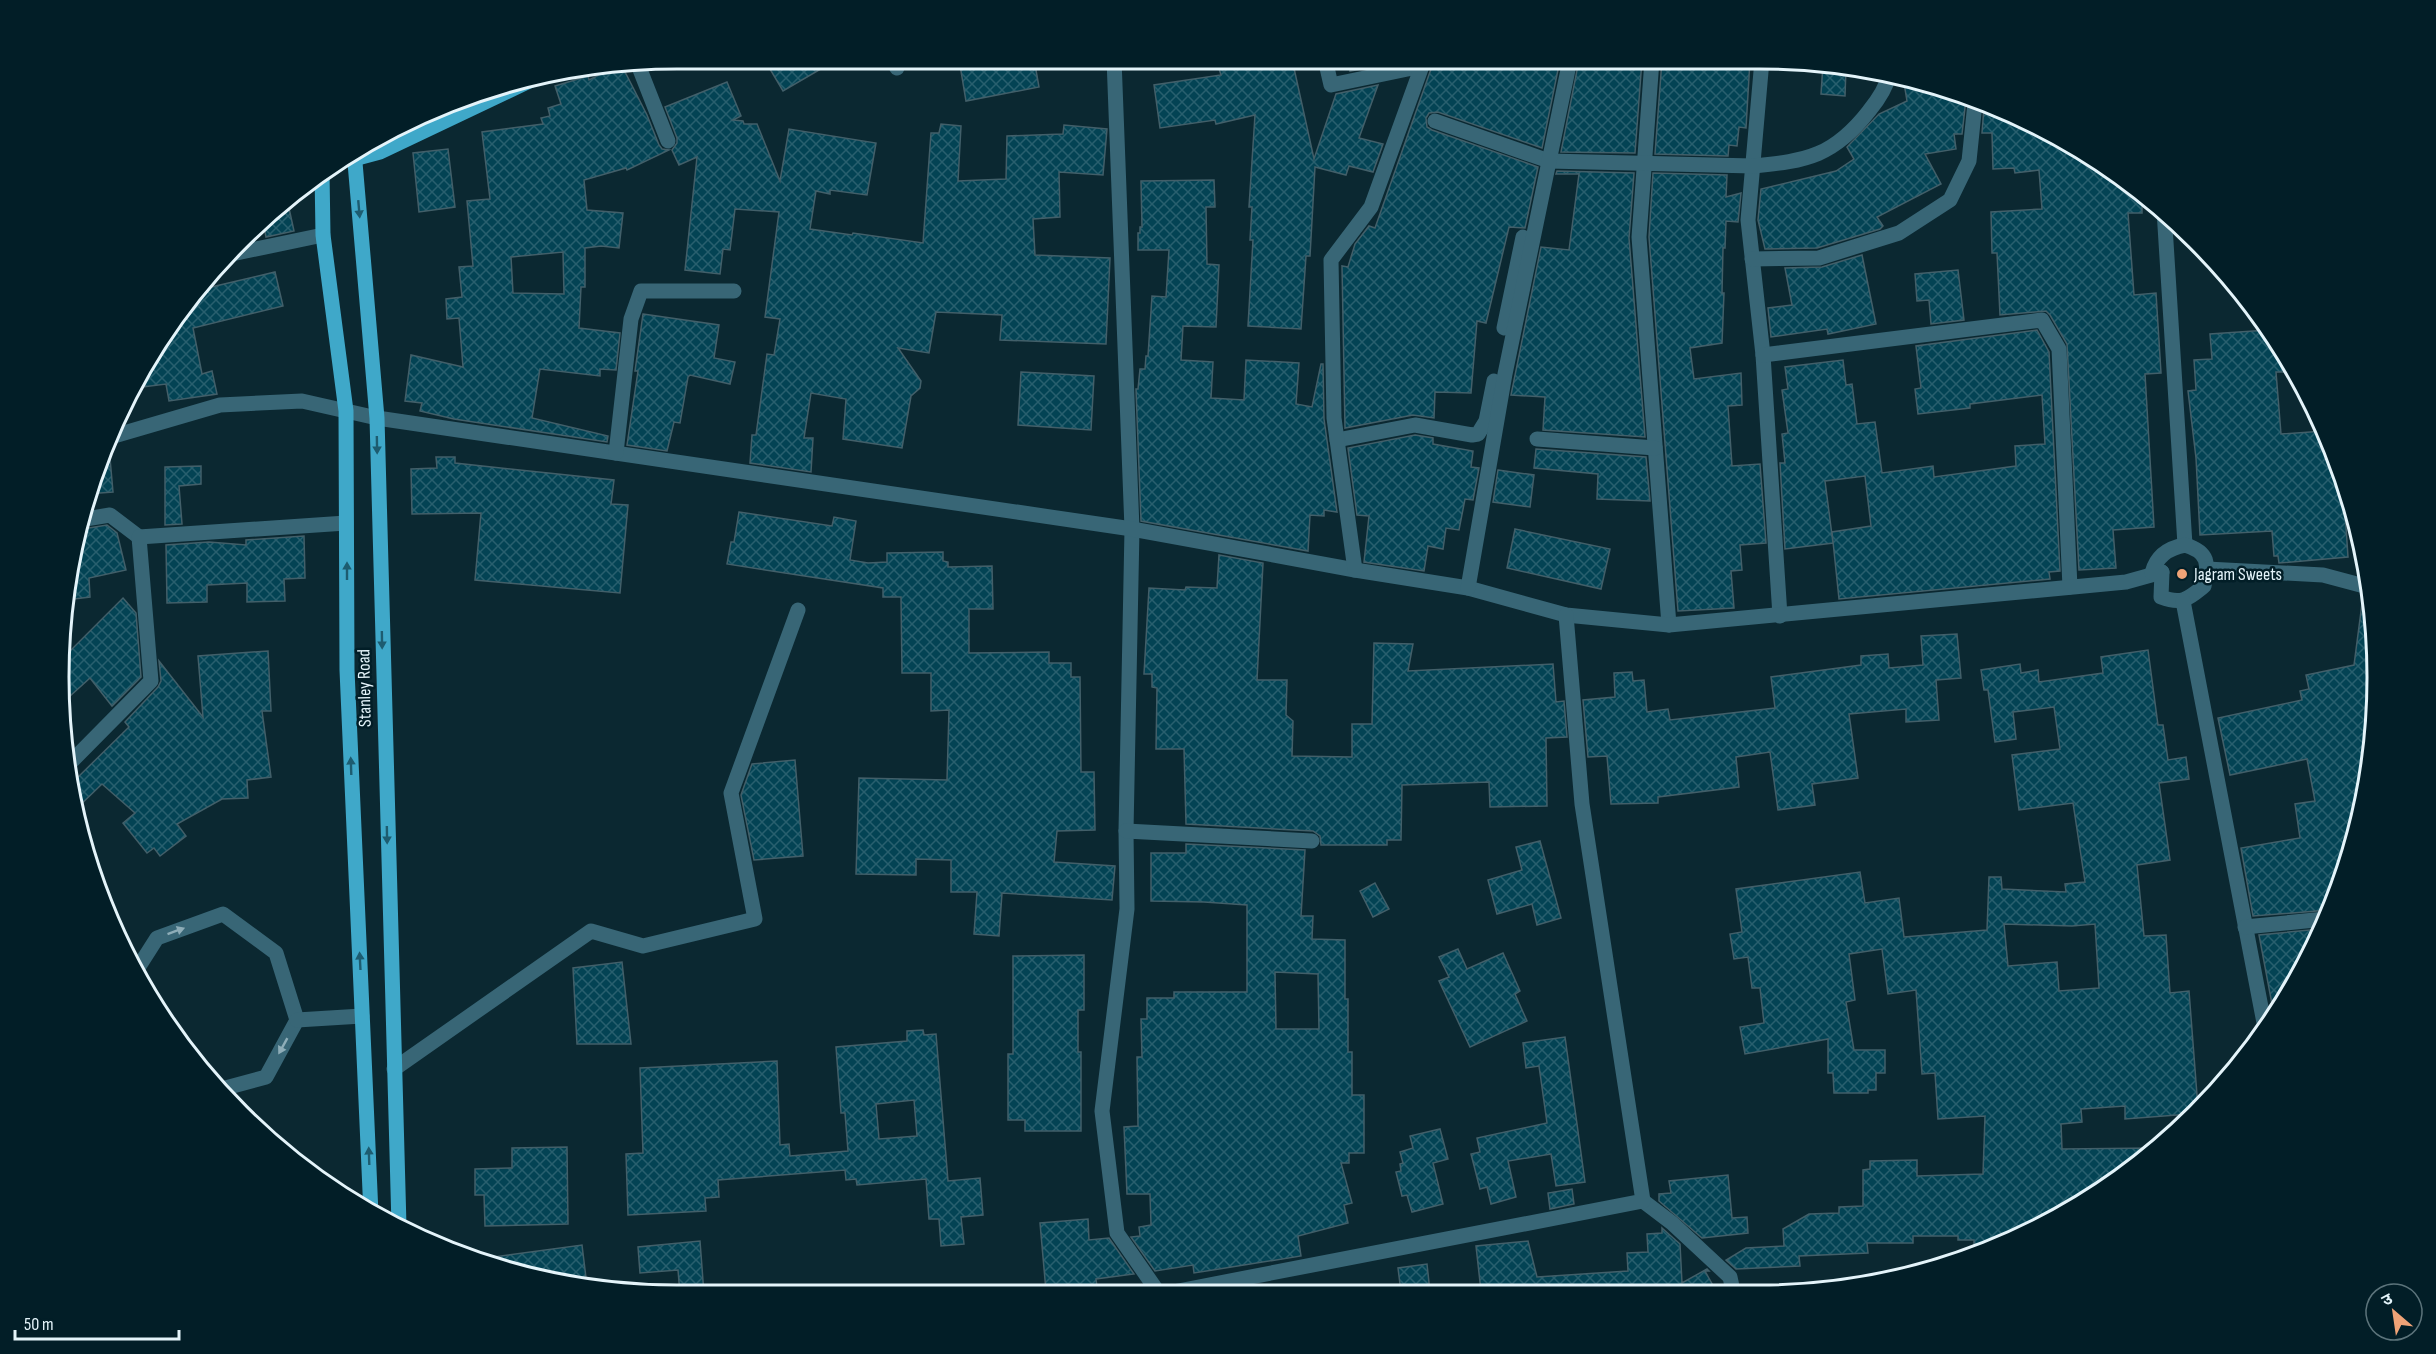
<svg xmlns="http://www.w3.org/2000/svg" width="2436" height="1354" font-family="'Sofia Sans Condensed','Noto Sans Devanagari',sans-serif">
  <defs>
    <pattern id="building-cross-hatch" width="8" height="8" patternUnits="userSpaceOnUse" patternTransform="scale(1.5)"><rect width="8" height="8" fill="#034354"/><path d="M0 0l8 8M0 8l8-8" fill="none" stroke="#285f6e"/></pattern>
  </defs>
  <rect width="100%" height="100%" fill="#0b2831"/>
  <g fill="url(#building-cross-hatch)" stroke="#425f69" stroke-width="1.5" fill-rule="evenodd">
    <path d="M764,59H838L783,91Z"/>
    <path d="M977,59H1034L1039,87L966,101L960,65L978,62Z"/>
    <path d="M1216,59H1292L1314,159L1336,94L1378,85L1359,138L1383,144L1373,172L1349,166L1346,175L1315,167L1310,256H1306L1301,329L1248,326L1253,240H1250L1252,207H1249L1255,115L1216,124L1215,120L1160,128L1154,85L1221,75Z"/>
    <path d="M1348,59H1387L1386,64L1350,71Z"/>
    <path d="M1433,59H1458L1482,68L1486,59L1560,60L1542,148L1438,112L1429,113L1426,118L1427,127L1432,130L1538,167L1525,228L1509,227L1486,323L1477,321L1471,393L1435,392L1434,418L1413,415L1345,428L1342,266L1348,267L1355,244L1369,226L1375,228L1431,69Z"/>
    <path d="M1579,60H1642L1635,153L1561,152Z"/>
    <path d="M1662,60H1750L1746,128L1739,127L1737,146L1729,145L1728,156L1655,154Z"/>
    <path d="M621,64L647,115L659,145L662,149L669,150L627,170L626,168L584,180L587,210L623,213L619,248L601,246L585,248V287H581L579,328L620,333L616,370L600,369V376L540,369L532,418L608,436L607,442L454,419L420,411L422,403L405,401L411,355L463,367L459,318L447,319L446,299L462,297L459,267L473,266L467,201L490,199L482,132L543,124L541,118L550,116L548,108L561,104L555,86L588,76L589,80ZM563,252L564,294L513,293L511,257Z"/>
    <path d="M1823,64L1846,68L1845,96L1821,94Z"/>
    <path d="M1903,77L1919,80L1966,99L1962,134H1954L1956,149L1925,154L1941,184L1877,217L1883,226L1880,229L1817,248L1765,249L1758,220L1761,189L1836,171L1854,159L1847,147L1879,114L1907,101Z"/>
    <path d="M727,82L741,116L733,120L743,121L744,124H757L780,181L789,129L876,143L867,195L830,190V194L816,191L810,229L852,235L853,233L923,243L931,133H939L941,124L961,126L958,181L1006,179L1007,136L1063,134L1064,125L1107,129L1103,175L1059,172L1060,217L1033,219L1035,255L1110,258L1106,344L1000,340L1002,315L936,312L929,353L898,348L921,381L920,388L911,396L902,448L843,439L846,399L811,393L804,438H813L811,472L750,463L752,435H756L767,354L774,355L780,319L765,317L779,212L735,209L730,250L723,249L720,274L685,270L697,157L679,165L672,150L677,143V138L665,107Z"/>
    <path d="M1984,107L2068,141L2142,194V213H2128L2134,295L2156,293L2161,373L2145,374L2154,527L2113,530L2116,568L2079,570L2067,344L2050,315L2046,311L2000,315L1997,253H1992L1991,212L2042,209L2039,170L2015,173L2014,168L1993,169L1992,133H1982Z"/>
    <path d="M448,149L455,207L419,212L413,153Z"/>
    <path d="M1557,171L1634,173L1629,238L1645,437L1543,430L1545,397L1511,395L1541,247L1569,250L1579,174H1556Z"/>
    <path d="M1653,173L1727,175L1726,197L1741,193L1738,222L1726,221L1725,248H1723L1722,293H1724L1722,343L1690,348L1694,379L1741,373L1742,405L1728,406L1732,466L1760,464L1766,543L1740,545L1742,570L1731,571L1734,608L1678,611L1649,237Z"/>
    <path d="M1214,180L1215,207H1206L1207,264L1219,265L1216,327L1183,326L1181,360L1213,362L1211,398L1244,400L1246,360L1299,363L1296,404L1312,407L1321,364H1323L1324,419L1337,512L1324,510V516L1310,515L1308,551L1141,521L1136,389H1138L1140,369H1145L1146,356H1148L1152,296L1166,297L1169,250H1138V233H1140V227H1142L1141,181Z"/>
    <path d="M287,199L294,231L266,237L263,221Z"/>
    <path d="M1862,255L1876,324L1828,334L1827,329L1771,337L1768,308L1792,305L1785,268L1822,267Z"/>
    <path d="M1958,270L1964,320L1931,324L1929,300L1917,301L1915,274Z"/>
    <path d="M275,272L283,306L193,328L202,374L212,371L217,394L169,401L166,384L134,388L163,334L205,279L207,288Z"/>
    <path d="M643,314L719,325L714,358L735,362L730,384L690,375L688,377L680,423L674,422L667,451L627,445L638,371H635Z"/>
    <path d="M2037,330L2049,352L2060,571L2049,572L2050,579L1839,599L1832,532L1871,526L1865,476L1825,481L1833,543L1785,549L1780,463H1785L1782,434L1788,433L1782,390L1788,389L1785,367L1843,360L1846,385L1852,384L1857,424L1875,422L1882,473L1933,466L1934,477L2016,466L2015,446L2045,444L2042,395L1970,404V408L1918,414L1915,389L1921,388L1916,346Z"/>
    <path d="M2268,330L2294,372H2276L2281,434L2324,431L2338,469L2340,497H2344L2348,557L2279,563L2278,556H2274L2272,531L2200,535L2196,458L2188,391L2196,390L2194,360L2212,359L2210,334Z"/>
    <path d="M1021,372L1094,376L1091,430L1018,425Z"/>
    <path d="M1415,435L1433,438V444L1473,451L1471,467L1479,468L1473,500L1465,499L1459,530L1446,528L1443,549L1428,546L1424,571L1364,562L1369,516L1357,515L1348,448Z"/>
    <path d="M103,447H109L113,492L87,494Z"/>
    <path d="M1536,449L1646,457L1650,501L1597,499L1598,474L1534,468Z"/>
    <path d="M436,457H455V463L614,480L611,504L628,505L620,593L475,580L481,513L412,514L411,469L437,468Z"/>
    <path d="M201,466V484L179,486L182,524L165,525V467Z"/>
    <path d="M1498,470L1534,475L1530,507L1493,502Z"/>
    <path d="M739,512L832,526L834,517L856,521L850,560L868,563L887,562V553L943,552V561L948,562V567L992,566L993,609H969V653L1049,652V663H1071V677H1080L1081,772H1094L1095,830L1057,831L1054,862L1115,866L1112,900L1002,893L999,936L974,934L977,892H951V860L916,859V875L856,874L859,778L947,780L949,710L931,711V673H902L901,597H883V588L727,564L731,542H734Z"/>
    <path d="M107,525L117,533L126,570L89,578L90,597L66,600L77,530Z"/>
    <path d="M1515,529L1610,549L1601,589L1507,568Z"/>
    <path d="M304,536L305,578L284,579L285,601L247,602V583L207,585V602L167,603L166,545L209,542L246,545V540Z"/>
    <path d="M1219,555L1263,563L1257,680H1287L1286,715L1293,721L1292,756L1352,757V724H1372L1374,643L1413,644L1408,671L1553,664L1556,702L1564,701L1567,737L1546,738L1547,806L1490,807L1489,782L1402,785L1401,840H1387V845H1321L1320,836L1313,831L1186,824L1184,749H1156L1157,688L1152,687V674H1144L1149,588L1185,590L1186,587L1217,588Z"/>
    <path d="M2363,596H2370L2376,636L2372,757L2345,875L2329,910L2253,916L2241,848L2300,838L2295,804L2315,801L2307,759L2230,775L2218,718L2302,700L2300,691L2309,689L2306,675L2354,665Z"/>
    <path d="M123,598L136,613L141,677L112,706L90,678L60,705V661Z"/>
    <path d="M1957,634L1961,678L1936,680L1939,720L1906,722V709L1849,714L1858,778L1812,784L1815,805L1778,810L1770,752L1736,757L1739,787L1658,797V803L1611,804L1607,756L1588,757L1583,700L1615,697L1614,673L1632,672L1633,681L1644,680L1647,712L1668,709L1670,720L1775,708L1771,677L1861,665V656L1888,654L1889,668L1923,665L1921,636Z"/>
    <path d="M2148,650L2158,725H2163L2168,760L2186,757L2189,779L2159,783L2170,860L2137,865L2144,936L2166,935L2170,993L2189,991L2198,1108L2190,1114L2125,1119V1106L2081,1109L2082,1122L2061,1124L2062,1149L2152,1148L2103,1191L1995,1249L1974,1254V1240H1958V1236H1913V1243H1867L1868,1253L1799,1256L1800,1266L1736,1269L1726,1260L1746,1248L1784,1246L1783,1229L1809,1214L1839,1213V1207L1863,1206V1170L1870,1169V1161L1917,1160V1176L1983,1174L1985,1116L1938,1119L1935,1073L1922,1074L1916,990L1888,994L1882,949L1849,954L1855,1000L1846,1002L1854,1050H1885V1073H1876V1090H1868V1093H1834L1833,1073H1828V1039L1745,1054L1740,1027L1764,1023L1760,988H1752L1748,957L1734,959L1730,934L1742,932L1736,889L1860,872L1865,903L1899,898L1904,937L1987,930L1989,877H2001L2002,889L2066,892L2065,884L2085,882L2073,803L2019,810L2012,755L2060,749L2054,707L2013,712L2016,739L1995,742L1988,690H1984L1981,670L2020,664L2021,673L2038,670L2039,682L2103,673L2101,657ZM2004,924L2072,926L2095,924L2099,988L2059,991L2057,962L2008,966Z"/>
    <path d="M268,651L271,711H262L271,777L247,780L248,798L222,799L177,824L186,836L160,856L154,848L147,853L123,823L135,813L102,784L75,810L71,784L129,727L125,722L158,687L161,681L159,661L203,717L198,656Z"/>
    <path d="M795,760L803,856L754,860L741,795L752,764Z"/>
    <path d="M1540,841L1561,918L1537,925L1532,904L1497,914L1488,880L1522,870L1516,847Z"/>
    <path d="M1186,844L1305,850L1301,916H1313L1312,939L1345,940V999H1348V1052H1352V1095H1364V1153H1349V1163H1341L1352,1203L1344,1205L1348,1223L1298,1236L1301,1256L1194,1273L1193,1265L1155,1271L1131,1237L1140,1236L1139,1227L1151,1225L1150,1194H1127L1124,1127L1138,1126L1137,1057H1142L1141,1019H1147V998H1174V992H1247V905L1204,902L1151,901V853H1186ZM1275,972L1318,974L1319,1029H1276Z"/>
    <path d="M1375,883L1389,909L1373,917L1360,891Z"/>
    <path d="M2320,929L2295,986L2274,1015L2259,935Z"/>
    <path d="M1458,949L1467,969L1503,953L1520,991L1515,994L1527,1021L1470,1047L1439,981L1449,977L1439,957Z"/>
    <path d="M1084,955V1010H1078V1052H1081V1131H1025V1120H1008V1054H1013V956Z"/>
    <path d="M622,962L631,1044H577L573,968Z"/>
    <path d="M923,1030L924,1035L936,1034L948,1181L980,1178L983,1215L961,1217L964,1244L941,1246L939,1219H929L926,1179L857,1185L856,1179L846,1180L845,1170L718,1180L719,1197L705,1198L706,1211L628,1215L626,1154L643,1153L640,1068L777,1061L780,1145L789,1144L790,1156L848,1151L845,1113H841L836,1047L907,1041V1031ZM914,1100L917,1136L879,1139L876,1104Z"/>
    <path d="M1565,1037L1585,1182L1556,1186L1551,1154L1508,1161L1516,1197L1491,1204L1487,1187L1480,1189L1471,1154L1480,1152L1477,1138L1547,1123L1539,1066L1526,1068L1523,1043Z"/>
    <path d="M1440,1129L1448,1159L1433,1163L1443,1204L1412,1212L1407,1195L1402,1196L1396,1172L1401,1171L1400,1164L1403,1163L1400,1152L1413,1148L1410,1136Z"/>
    <path d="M567,1147L568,1224L485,1226L484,1195H475V1169L512,1168V1148Z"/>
    <path d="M1728,1175L1732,1218L1747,1217L1748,1233L1702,1238L1659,1201V1194L1671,1193L1669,1181Z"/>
    <path d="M1572,1189L1574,1204L1550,1209L1548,1193Z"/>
    <path d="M1088,1219L1089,1240L1109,1238L1134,1274L1096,1279L1097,1287L1046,1291L1040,1223Z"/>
    <path d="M1662,1228L1680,1244L1682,1283L1707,1269L1709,1271H1705L1716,1291H1481L1476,1246L1528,1241L1537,1277L1628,1271L1627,1253L1648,1252L1647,1234L1662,1233Z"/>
    <path d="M700,1241L704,1294H680L678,1270L640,1273L638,1247Z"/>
    <path d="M582,1245L587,1286L517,1274L479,1259Z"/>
    <path d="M1427,1264L1430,1292H1401L1398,1268Z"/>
  </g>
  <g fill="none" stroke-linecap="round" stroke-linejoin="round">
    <g stroke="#386676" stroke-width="15">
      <path d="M892,59L897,68"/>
      <path d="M1114,59L1132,529L1126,831L1127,909L1102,1111L1117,1233L1158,1292"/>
      <path d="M1325,59L1331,85L1422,66"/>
      <path d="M1652,60L1639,237L1669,625"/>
      <path d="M1762,60L1748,220L1763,355L1780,616"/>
      <path d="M637,62L668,141"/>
      <path d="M1435,121L1549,161L1753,166C1807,161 1834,156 1869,111C1878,100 1886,88 1889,75"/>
      <path d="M2164,210L2185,545"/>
      <path d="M227,255L323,235"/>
      <path d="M1752,259L1819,258L1899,233L1950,200L1969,161L1975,103"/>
      <path d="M1504,328L1523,237"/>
      <path d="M1763,355L2042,320L2059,349L2070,587"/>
      <path d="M107,438L220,405L302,401L377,418L1132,529L1355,570L1468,588L1566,615L1669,625L2126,582L2162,572"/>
      <path d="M1537,439L1655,448"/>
      <path d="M1337,440L1415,425L1472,435L1478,434L1486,421L1494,381"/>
      <path d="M616,453L631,319L641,291H734"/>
      <path d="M79,520L110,515L139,537"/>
      <path d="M2185,545C2209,552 2209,564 2204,586C2188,599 2182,605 2161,597L2162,572L2152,573C2156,557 2168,548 2185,545Z"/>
      <path d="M2207,569L2323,575L2368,587"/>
      <path d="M1355,570L1334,418L1331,260L1371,207L1422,66L1423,59"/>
      <path d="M1468,588L1505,374L1570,60"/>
      <path d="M2183,601L2265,1028"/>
      <path d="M68,765L151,681L139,537L346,523"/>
      <path d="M1126,831L1312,841"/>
      <path d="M2245,927L2325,919"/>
      <path d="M136,971L157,938L223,914L276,953L297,1020L266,1077L218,1090"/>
      <path d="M297,1020L362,1016"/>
      <path d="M394,1069L591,931L643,946L755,919L731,793L798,610"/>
      <path d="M1643,1201L1672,1223L1730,1277L1733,1291"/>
      <path d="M1173,1292L1643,1201L1582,804L1566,615"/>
    </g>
    <g stroke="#3fa8c9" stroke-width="15">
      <path d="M354,151L377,418L399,1226"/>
      <path d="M340,160L354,159L380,152L544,74"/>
      <path d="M322,172L323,235L346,411L347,670L371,1214"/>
    </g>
  </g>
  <defs><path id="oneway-solid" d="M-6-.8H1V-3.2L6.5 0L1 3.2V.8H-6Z" transform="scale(1.5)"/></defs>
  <g fill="#1d5c70">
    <use href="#oneway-solid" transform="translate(359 209) rotate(85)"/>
    <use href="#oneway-solid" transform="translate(377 445) rotate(89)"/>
    <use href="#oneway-solid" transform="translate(347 571) rotate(-90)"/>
    <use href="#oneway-solid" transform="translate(382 640) rotate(89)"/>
    <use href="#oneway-solid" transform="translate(351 766) rotate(-92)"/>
    <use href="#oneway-solid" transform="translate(387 835) rotate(89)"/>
    <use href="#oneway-solid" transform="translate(360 961) rotate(-93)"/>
    <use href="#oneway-solid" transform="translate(369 1156) rotate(-92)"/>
  </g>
  <g fill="#8eadb8">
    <use href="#oneway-solid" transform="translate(176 931) rotate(-20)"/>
    <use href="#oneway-solid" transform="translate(283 1046) rotate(119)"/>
  </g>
  <circle fill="#efa377" stroke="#021e27" stroke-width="2" cx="2182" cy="574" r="6"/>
  <g text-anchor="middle" stroke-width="5" stroke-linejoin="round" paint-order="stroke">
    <g font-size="18" fill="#e4f4fa" stroke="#021e27" text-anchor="start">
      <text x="2194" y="580">Jagram Sweets</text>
    </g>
    <g font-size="18" fill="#e4f4fa" stroke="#021e27">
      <text transform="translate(364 688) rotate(-91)" y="6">Stanley Road</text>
    </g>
  </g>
  <path d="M0 0H2436V1354H0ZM677 69H1759A608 608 0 0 1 2367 677V677A608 608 0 0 1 1759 1285H677A608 608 0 0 1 69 677V677A608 608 0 0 1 677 69Z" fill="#021e27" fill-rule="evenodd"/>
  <path fill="none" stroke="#e4f4fa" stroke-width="3" d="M677 69H1759A608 608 0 0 1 2367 677V677A608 608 0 0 1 1759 1285H677A608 608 0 0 1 69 677V677A608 608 0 0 1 677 69Z"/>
  <g transform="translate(2394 1312) rotate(331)"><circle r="28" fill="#021e27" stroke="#5c747b" stroke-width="1.5"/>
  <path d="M0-4.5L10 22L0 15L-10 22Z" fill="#efa377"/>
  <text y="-9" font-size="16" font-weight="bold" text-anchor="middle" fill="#e4f4fa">उ</text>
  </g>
  <path d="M15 1330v9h164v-9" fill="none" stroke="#e4f4fa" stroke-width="3"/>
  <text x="24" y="1330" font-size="18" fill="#e4f4fa" stroke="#021e27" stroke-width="4.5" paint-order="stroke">50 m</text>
</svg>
